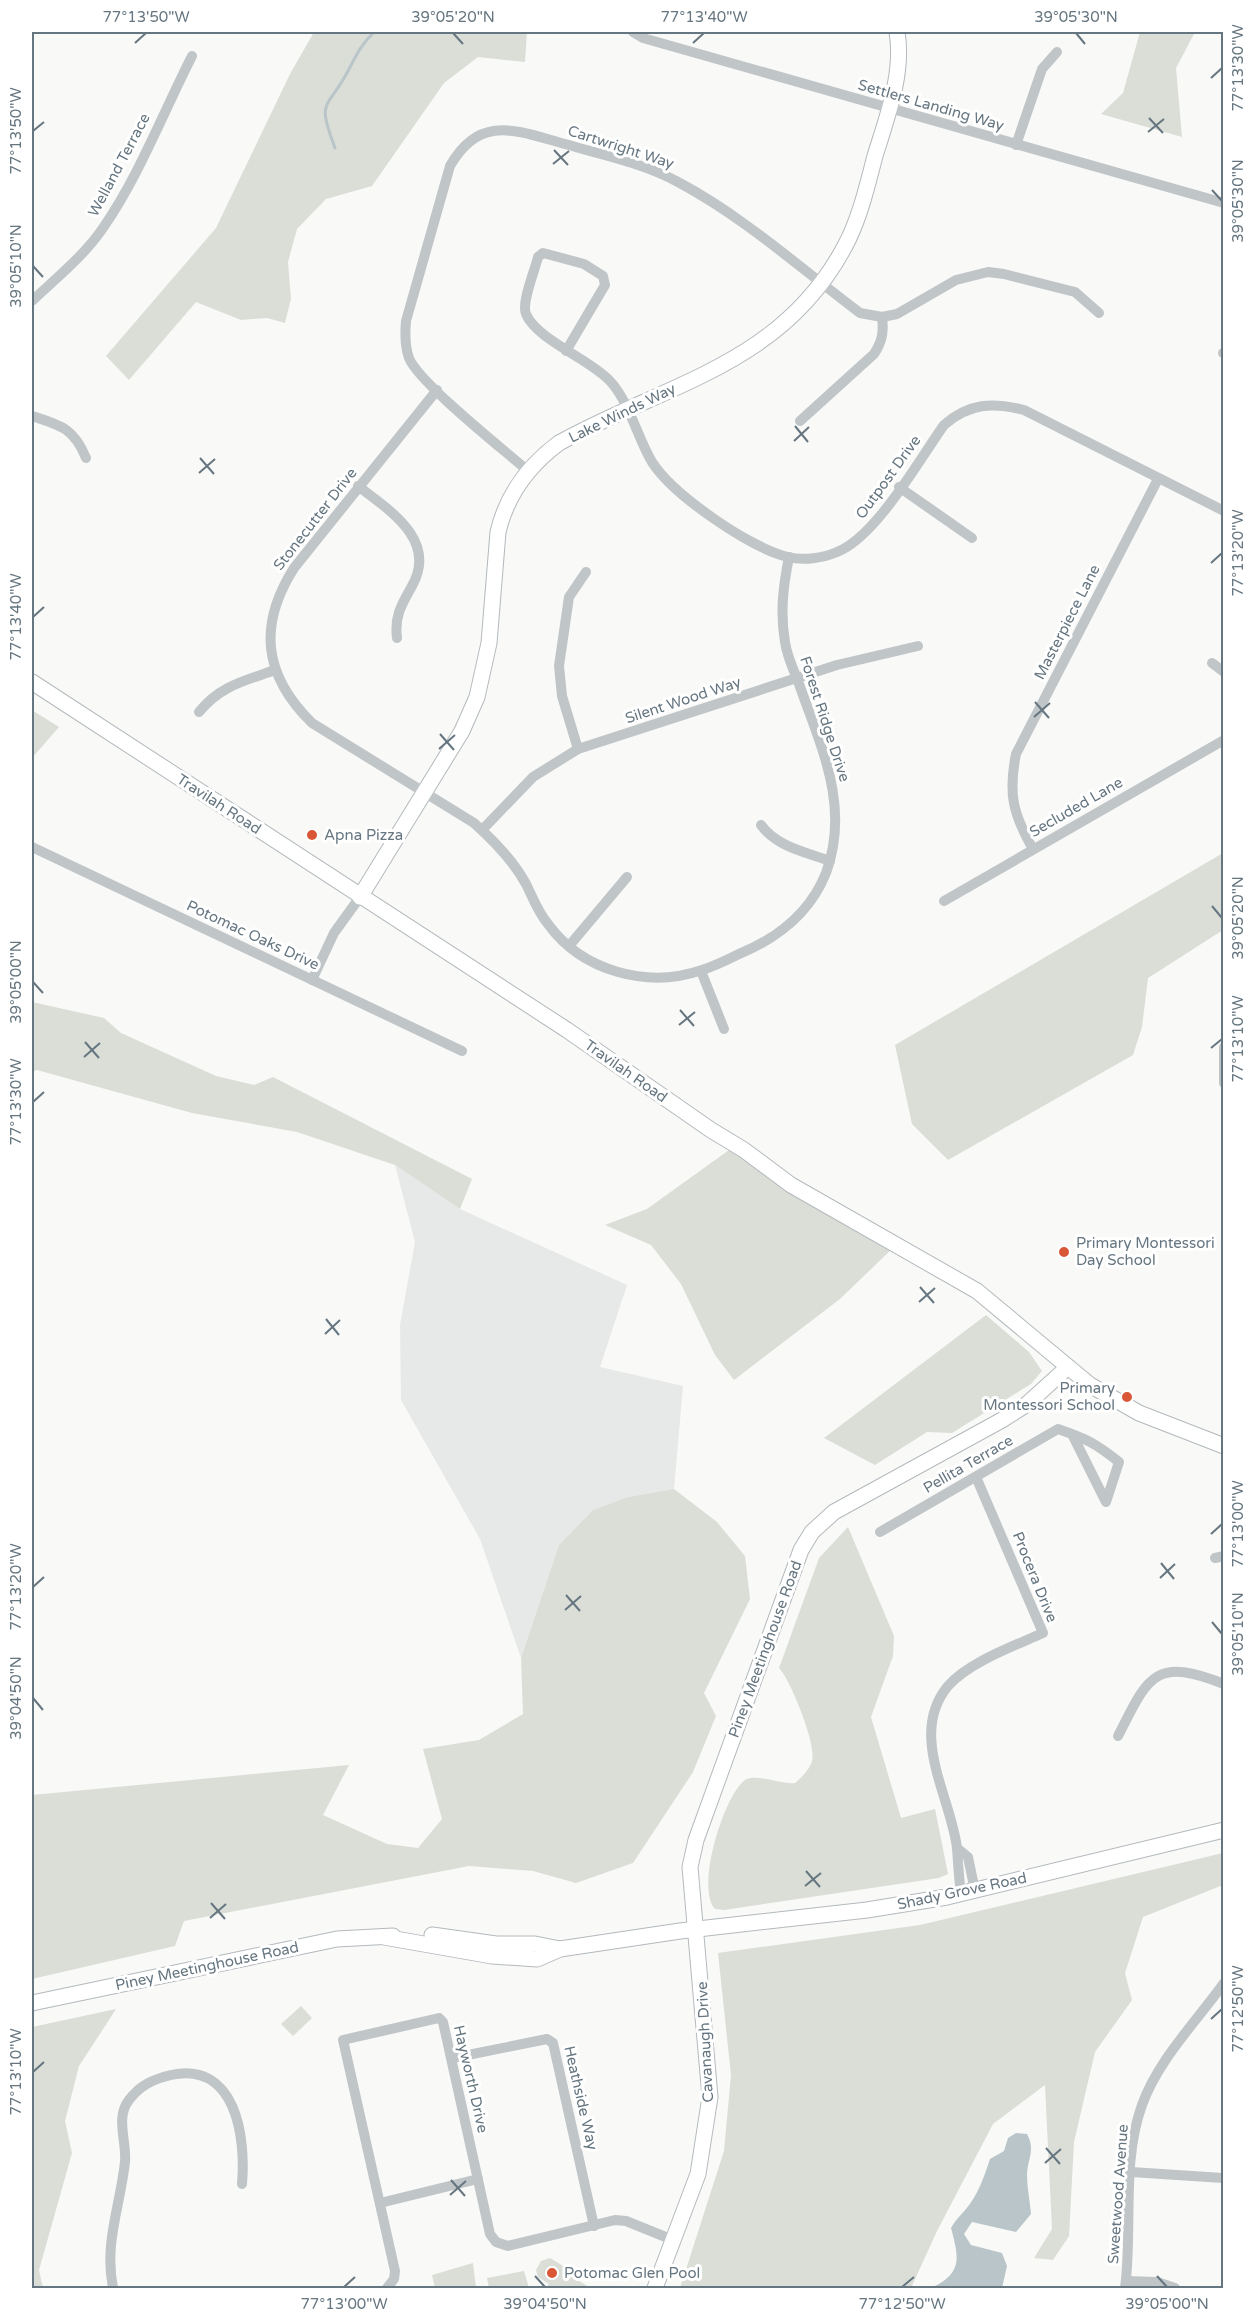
<svg xmlns="http://www.w3.org/2000/svg" width="1255" height="2320" font-family="'Varela Round',sans-serif">
  <rect width="100%" height="100%" fill="#f9f9f7"/>
  <path fill="#e7e8e8" d="M395,1165L460,1209L627,1285L600,1367L683,1386L674,1489L628,1497L593,1510L559,1545L521,1658L480,1539L401,1400L400,1325L415,1242Z"/>
  <g fill="#daded7">
    <path d="M314,32H527L525,62L478,57L444,83L372,186L326,199L297,229L288,262L291,299L285,323L267,318L241,320L196,302L129,380L106,356L216,228L290,74Z"/>
    <path d="M1140,32H1195L1176,68L1182,137L1101,114L1123,93Z"/>
    <path d="M32,710L59,727L32,758Z"/>
    <path d="M1223,853V930L1148,978L1142,1027L1133,1055L948,1160L912,1124L895,1045Z"/>
    <path d="M32,1002L104,1018L121,1033L216,1076L254,1085L273,1077L472,1179L460,1209L395,1165L297,1132L192,1113L37,1070L32,1072Z"/>
    <path d="M736,1145L896,1245L840,1299L734,1380L715,1355L681,1284L651,1245L605,1225L647,1209Z"/>
    <path d="M986,1315L1029,1352L1042,1371L1031,1384L952,1433L927,1432L875,1465L824,1438Z"/>
    <path d="M674,1489L717,1522L745,1556L750,1599L704,1693L716,1716L693,1772L633,1863L576,1883L533,1871L469,1866L184,1921L175,1946L32,1979V1795L349,1765L323,1815L387,1844L418,1848L442,1819L423,1749L479,1740L523,1714L521,1658L559,1545L593,1510L628,1497Z"/>
    <path d="M848,1527L894,1636L893,1656L871,1717L901,1818L935,1809L948,1874L939,1878L724,1910L715,1909C695,1888 724,1795 745,1780C757,1773 781,1785 795,1783C801,1778 810,1769 812,1761C817,1745 790,1679 779,1668L819,1558Z"/>
    <path d="M1223,1853V1885L1143,1917L1125,1973L1132,2000L1095,2052L1074,2142L1069,2236L1053,2260L1034,2258L1052,2229L1045,2085L993,2124L937,2231L911,2288H680L724,2151L731,2075L718,1953L920,1925Z"/>
    <path d="M301,2006L312,2018L293,2036L281,2024Z"/>
    <path d="M116,2009L79,2066L65,2121L72,2153L39,2270L43,2288H32V2027Z"/>
    <path d="M550,2258L565,2267L563,2270L590,2288H546L549,2284L538,2277L536,2270L541,2261Z"/>
    <path d="M473,2263L476,2288H435L432,2275Z"/>
    <path d="M524,2271L529,2288H489L487,2278Z"/>
  </g>
  <path fill="#b9c5c9" d="M1016,2133L1027,2134C1036,2150 1027,2160 1027,2175C1027,2188 1030,2201 1031,2214L1016,2232L972,2222L964,2234L971,2245L1002,2253L1007,2266L1002,2288H931C963,2273 959,2258 951,2228C957,2218 960,2216 966,2209C978,2195 984,2177 990,2159L1004,2151L1008,2138Z"/>
  <g fill="none" stroke-linecap="round" stroke-linejoin="round">
    <path stroke="#b9c5c9" stroke-width="3" d="M335,148C316,98 327,111 348,71C357,54 360,46 374,32"/>
    <g stroke="#b3b9bd" stroke-width="17">
      <g id="secondary">
        <path d="M32,682L567,1030L711,1130L744,1150L791,1185L977,1291L1090,1385L1139,1413L1224,1446"/>
        <path d="M360,897L462,731L477,697L489,643L498,532C507,494 528,466 559,443C667,383 782,365 845,246C860,218 867,186 875,156C887,117 904,73 897,32"/>
        <path d="M432,1935L496,1944H535L560,1949"/>
        <path d="M384,1937L492,1956L537,1959L560,1949L680,1931L867,1910L947,1897L1224,1830"/>
        <path d="M32,2003L337,1939L393,1936"/>
        <path d="M655,2288L698,2174L710,2097L690,1867L696,1840L801,1550L812,1532L834,1512L1002,1420L1027,1404L1068,1367"/>
      </g>
    </g>
    <g stroke="#c0c5c8" stroke-width="10">
      <path d="M633,32L643,38L1224,203"/>
      <path d="M1016,145L1042,69L1057,52"/>
      <path d="M32,301C56,278 84,256 103,228C139,176 163,113 192,56"/>
      <path d="M566,351L605,285L603,276L584,264L543,253L538,257C535,270 521,303 526,314C537,340 590,359 610,381C630,403 637,437 652,462C673,495 750,548 788,557C804,561 823,558 837,552C876,537 919,460 944,425C969,403 993,402 1024,410L1224,511"/>
      <path d="M1223,353H1224"/>
      <path d="M437,390L294,568C258,625 263,675 312,723L474,823C494,841 513,860 526,884C533,898 538,912 548,924C582,971 647,989 702,970C715,966 727,960 739,954C778,938 810,913 826,873C851,805 820,745 798,681C793,669 787,656 785,642C780,613 783,587 789,557"/>
      <path d="M32,416C60,425 74,428 86,458"/>
      <path d="M800,421L874,354C882,342 884,332 882,317"/>
      <path d="M528,471C503,449 419,383 409,358C405,347 405,332 406,321L450,166C480,113 517,131 565,144C603,155 643,163 678,182C744,217 800,268 860,313L882,317L897,314L956,280L988,272L1004,274L1075,292L1099,313"/>
      <path d="M358,486C389,510 438,540 412,586C402,604 394,616 397,638"/>
      <path d="M899,487L972,538"/>
      <path d="M1212,663L1224,672"/>
      <path d="M199,712C220,686 244,681 275,670"/>
      <path d="M578,749L562,696L559,666L569,597L586,572"/>
      <path d="M761,825C777,847 806,852 830,861"/>
      <path d="M482,830L533,777L578,749L837,665L918,646"/>
      <path d="M32,847L462,1051"/>
      <path d="M1033,849C1013,814 1008,794 1016,754L1158,479"/>
      <path d="M944,901L1224,740"/>
      <path d="M569,946L627,877"/>
      <path d="M701,971L724,1029"/>
      <path d="M312,980L334,933L360,897"/>
      <path d="M1224,1047V1083"/>
      <path d="M880,1532L1058,1429C1087,1439 1095,1443 1119,1462L1106,1502L1072,1434"/>
      <path d="M1215,1558L1224,1556"/>
      <path d="M1118,1736C1148,1677 1154,1656 1224,1684"/>
      <path d="M957,1848L968,1857L975,1891"/>
      <path d="M961,1894C959,1879 958,1863 957,1848C951,1797 908,1734 948,1686C969,1662 1014,1646 1043,1633L976,1477"/>
      <path d="M453,2058L547,2039L553,2043L594,2226"/>
      <path d="M1131,2172L1223,2178"/>
      <path d="M380,2203L478,2179"/>
      <path d="M1126,2281L1157,2282L1175,2288"/>
      <path d="M113,2288C104,2243 120,2207 125,2162C127,2142 115,2117 129,2100C140,2085 154,2079 171,2075C236,2061 246,2137 242,2184"/>
      <path d="M387,2288L394,2279L395,2271L343,2040L439,2018L443,2022L490,2234L496,2242L508,2246L615,2220L626,2221L673,2240"/>
      <path d="M1125,2288C1133,2229 1121,2163 1142,2105C1158,2060 1196,2022 1224,1983"/>
    </g>
    <use href="#secondary" stroke="#fff" stroke-width="15"/>
  </g>
  <path fill="none" stroke="#667680" stroke-width="2" d="M453,33L463,44M1076,33L1085,44M135,43L146,33M693,43L704,33M1211,78L1222,68M1149,118L1163,133M33,131L44,122M1148,132L1164,119M554,150L568,165M553,164L569,151M1212,190L1222,201M33,266L43,277M795,426L808,442M794,441L809,427M200,458L214,474M199,473L215,459M1211,563L1222,553M33,617L44,607M1035,702L1049,718M1034,717L1050,703M440,734L454,750M439,749L455,735M1212,906L1222,918M33,982L43,993M680,1010L694,1026M679,1025L695,1012M85,1042L99,1058M1211,1048L1222,1039M84,1057L100,1043M33,1102L44,1092M920,1287L934,1303M919,1302L935,1288M326,1319L339,1335M325,1334L340,1320M1211,1534L1222,1524M1161,1563L1174,1579M1160,1578L1175,1564M33,1587L44,1577M566,1595L580,1611M565,1610L581,1596M1212,1622L1222,1634M33,1698L43,1710M806,1871L820,1887M805,1886L821,1873M211,1903L225,1919M210,1918L226,1904M1211,2019L1222,2009M33,2072L44,2062M1046,2148L1060,2164M1045,2163L1061,2149M451,2180L465,2196M450,2195L466,2181M535,2276L545,2287M1157,2276L1167,2287M344,2287L355,2277M902,2287L914,2277"/>
  <g fill="#d95737" stroke="#fff" stroke-width="2">
    <circle cx="312" cy="835" r="6"/>
    <circle cx="1064" cy="1252" r="6"/>
    <circle cx="1127" cy="1397" r="6"/>
    <circle cx="552" cy="2273" r="6"/>
  </g>
  <g text-anchor="middle" stroke-width="6" stroke-linejoin="round" paint-order="stroke">
    <g font-size="15" fill="#667680" stroke="#fff">
      <text transform="translate(931 105) rotate(16)" y="5">Settlers Landing Way</text>
      <text transform="translate(621 147) rotate(18)" y="5">Cartwright Way</text>
      <text transform="translate(119 165) rotate(-62)" y="5">Welland Terrace</text>
      <text transform="translate(622 413) rotate(-26)" y="5">Lake Winds Way</text>
      <text transform="translate(888 477) rotate(-54)" y="5">Outpost Drive</text>
      <text transform="translate(315 519) rotate(-52)" y="5">Stonecutter Drive</text>
      <text transform="translate(1067 622) rotate(-63)" y="5">Masterpiece Lane</text>
      <text transform="translate(683 700) rotate(-18)" y="5">Silent Wood Way</text>
      <text transform="translate(825 719) rotate(72)" y="5">Forest Ridge Drive</text>
      <text transform="translate(219 804) rotate(33)" y="5">Travilah Road</text>
      <text transform="translate(1076 807) rotate(-30)" y="5">Secluded Lane</text>
      <text transform="translate(253 935) rotate(25)" y="5">Potomac Oaks Drive</text>
      <text transform="translate(626 1071) rotate(35)" y="5">Travilah Road</text>
      <text transform="translate(968 1464) rotate(-30)" y="5">Pellita Terrace</text>
      <text transform="translate(1035 1577) rotate(68)" y="5">Procera Drive</text>
      <text transform="translate(765 1649) rotate(-70)" y="5">Piney Meetinghouse Road</text>
      <text transform="translate(962 1891) rotate(-12)" y="5">Shady Grove Road</text>
      <text transform="translate(207 1966) rotate(-12)" y="5">Piney Meetinghouse Road</text>
      <text transform="translate(705 2042) rotate(-93)" y="5">Cavanaugh Drive</text>
      <text transform="translate(471 2079) rotate(77)" y="5">Hayworth Drive</text>
      <text transform="translate(581 2098) rotate(77)" y="5">Heathside Way</text>
      <text transform="translate(1118 2194) rotate(-86)" y="5">Sweetwood Avenue</text>
    </g>
    <g font-size="15" fill="#667680" stroke="#fff" text-anchor="start">
      <text x="324" y="840">Apna Pizza</text>
      <text x="1076" y="1248">Primary Montessori<tspan x="1076" dy="17">Day School</tspan></text>
      <text x="1115" y="1393" text-anchor="end">Primary<tspan x="1115" dy="17">Montessori School</tspan></text>
      <text x="564" y="2278">Potomac Glen Pool</text>
    </g>
  </g>
  <rect width="1255" height="2320" fill="none" stroke="#ffffff" stroke-width="66"/>
  <rect x="33" y="33" width="1189" height="2254" fill="none" stroke="#667680" stroke-width="2"/>
  <g font-size="15" text-anchor="middle" fill="#667680">
    <text x="146" y="22">77°13'50"W</text>
    <text x="453" y="22">39°05'20"N</text>
    <text x="704" y="22">77°13'40"W</text>
    <text x="1076" y="22">39°05'30"N</text>
    <text transform="translate(1238 68) rotate(-90)" y="5">77°13'30"W</text>
    <text transform="translate(16 131) rotate(-90)" y="5">77°13'50"W</text>
    <text transform="translate(1238 201) rotate(-90)" y="5">39°05'30"N</text>
    <text transform="translate(16 266) rotate(-90)" y="5">39°05'10"N</text>
    <text transform="translate(1238 553) rotate(-90)" y="5">77°13'20"W</text>
    <text transform="translate(16 617) rotate(-90)" y="5">77°13'40"W</text>
    <text transform="translate(1238 918) rotate(-90)" y="5">39°05'20"N</text>
    <text transform="translate(16 982) rotate(-90)" y="5">39°05'00"N</text>
    <text transform="translate(1238 1039) rotate(-90)" y="5">77°13'10"W</text>
    <text transform="translate(16 1102) rotate(-90)" y="5">77°13'30"W</text>
    <text transform="translate(1238 1524) rotate(-90)" y="5">77°13'00"W</text>
    <text transform="translate(16 1587) rotate(-90)" y="5">77°13'20"W</text>
    <text transform="translate(1238 1634) rotate(-90)" y="5">39°05'10"N</text>
    <text transform="translate(16 1698) rotate(-90)" y="5">39°04'50"N</text>
    <text transform="translate(1238 2009) rotate(-90)" y="5">77°12'50"W</text>
    <text transform="translate(16 2072) rotate(-90)" y="5">77°13'10"W</text>
    <text x="344" y="2309">77°13'00"W</text>
    <text x="545" y="2309">39°04'50"N</text>
    <text x="902" y="2309">77°12'50"W</text>
    <text x="1167" y="2309">39°05'00"N</text>
  </g>
</svg>
